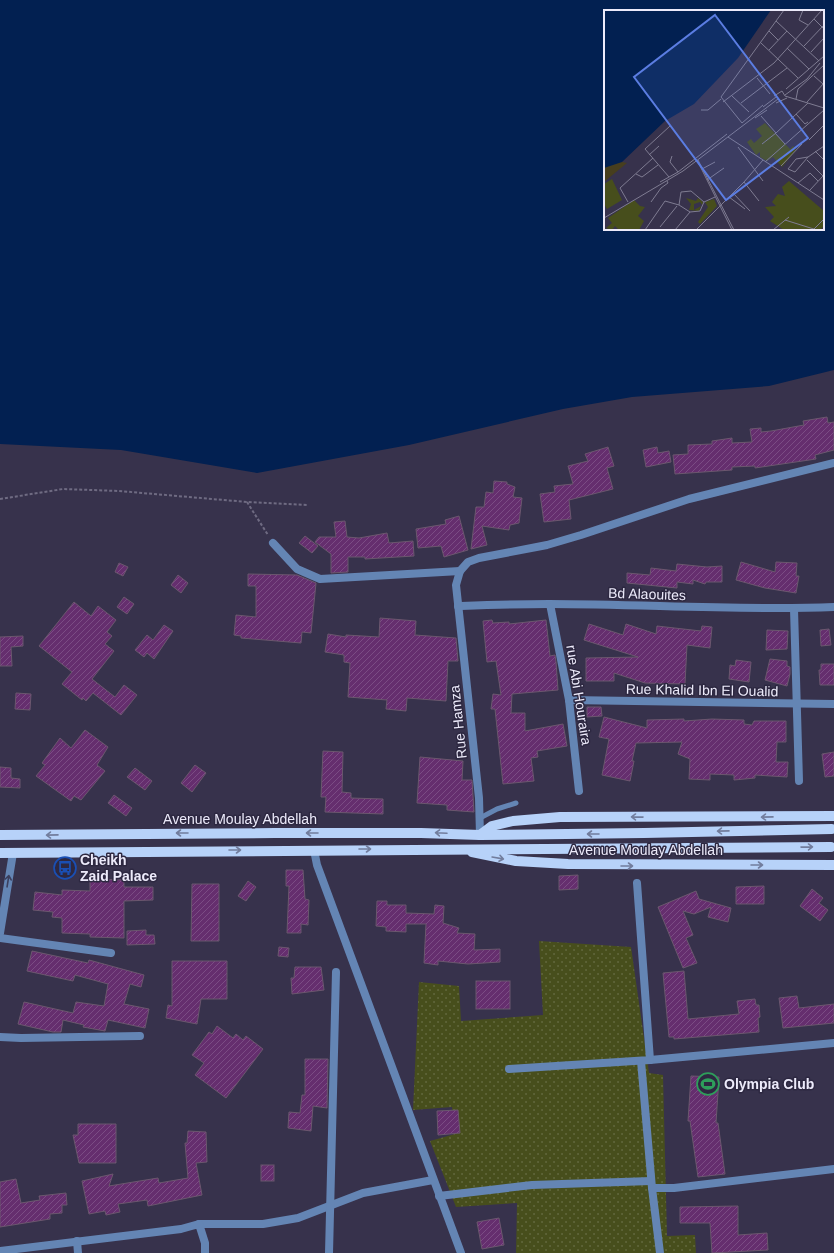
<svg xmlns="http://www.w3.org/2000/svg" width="834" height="1253" font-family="Arial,sans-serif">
  <defs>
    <pattern id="grass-dots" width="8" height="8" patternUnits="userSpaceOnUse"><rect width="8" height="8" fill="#474e1c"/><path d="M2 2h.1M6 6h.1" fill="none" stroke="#62683e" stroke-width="1.8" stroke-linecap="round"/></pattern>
    <pattern id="building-hatch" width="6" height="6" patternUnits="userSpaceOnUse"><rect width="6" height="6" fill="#652e6e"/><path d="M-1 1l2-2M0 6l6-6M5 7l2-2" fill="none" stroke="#7b4c84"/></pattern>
  </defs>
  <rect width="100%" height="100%" fill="#37324c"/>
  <path fill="url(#grass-dots)" d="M539,941L631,947L649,1073L663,1075L667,1236L695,1235L696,1253H516L517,1203L456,1207L430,1141L455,1134L452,1107L413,1110L419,982L459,986L461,1021L543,1015Z"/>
  <path fill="#022051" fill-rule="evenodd" d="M0,0H834V370L769,386L632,397L563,409L409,445L257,473L121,450L0,444ZM605,11H823V229H605Z"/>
  <g fill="url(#building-hatch)" stroke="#6b576e">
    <path d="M827,417L828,423L834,422V450L815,455L816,459L755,468V466L732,467V470L675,474L673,455L688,454V445L712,444V441L732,438V443L752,442L750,429L761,428V432L771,431L804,425L803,421Z"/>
    <path d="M608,447L614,466L607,468L613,489L569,500L571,519L544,522L540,494L555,492L554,486L573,484L568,466L588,461L585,454Z"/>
    <path d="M657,447L658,453L669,451L671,462L646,467L643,450Z"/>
    <path d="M494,481L507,482V484L515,487L513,497L522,498L519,523L510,525L509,530L482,526L487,545L471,549L476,507H484L486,492L493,493Z"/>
    <path d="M459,516L468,550L444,557L441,546L418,548L416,529L446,524L445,520Z"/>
    <path d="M345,521L347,537L359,538L387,533L389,543L413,541L414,556L365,559V557H348V572L331,573V554L315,542L319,537H336L334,522Z"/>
    <path d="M305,536L318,546L312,553L299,543Z"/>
    <path d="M741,562L775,572L776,562L797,563L796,576H799L796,593L765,588L736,580Z"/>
    <path d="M119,563L128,567L123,576L115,572Z"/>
    <path d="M677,564L707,567L722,566V582H706L705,584L693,580V584L677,582V588L627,583V573L650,575L651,568L676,571Z"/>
    <path d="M248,574L297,575L316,583L311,633L302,632L301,643L241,638V636L234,635L236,615L256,617V586H248Z"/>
    <path d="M178,575L188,583L181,593L171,585Z"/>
    <path d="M124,597L134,604L127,614L117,607Z"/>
    <path d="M74,602L91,616L98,606L116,620L107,632L112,636L105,644L114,651L92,679L115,697L124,685L137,695L121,715L93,693L86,701L83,698L82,700L62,684L72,672L39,646Z"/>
    <path d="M380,618L416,621L415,635L456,638L458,661H448L446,701L407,698L406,711L386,709L387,700L348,697L350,663L344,662V655L325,652L328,634L346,637V635L379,637Z"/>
    <path d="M492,620L493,623L509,622V624L546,620L550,656L555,655L556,662L558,690L512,694L511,713H525V731L563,724L567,746L537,751L538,757L531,758L534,781L503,784L495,709H491L493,694L501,695L496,661L487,662L483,621Z"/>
    <path d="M589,624L623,635L626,624L656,634L657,626L701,631L702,626L712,627L710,648L687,645L685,684L645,683L614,673V681H586V658L638,657L584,640Z"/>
    <path d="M164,625L173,631L154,659L147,653L144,657L135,650L147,635L153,640Z"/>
    <path d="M829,629L831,645L821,646L820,630Z"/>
    <path d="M767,630L788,631L787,649L766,650Z"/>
    <path d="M23,636V646L11,647L12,666H0V637Z"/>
    <path d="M770,659L787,661V666L790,667V674L787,686L765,680Z"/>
    <path d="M736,660L751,662L749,682L729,679L730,665L735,666Z"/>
    <path d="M821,664H834V685H820L819,670H821Z"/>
    <path d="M16,693L31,694L30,710L15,709Z"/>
    <path d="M587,707H601L602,716L587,717Z"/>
    <path d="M604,717L647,728V720L684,719V721L712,719L744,720V724L752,725L754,721H786V742H777L776,762H788L787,777L755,775V778L734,780V775L710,774V780L689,779L690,759L678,754L682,742L636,743L632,761H634L630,781L602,775L609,739L599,737Z"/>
    <path d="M85,730L108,747L97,765L105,771L81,800L74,796L71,801L36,776L45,765L42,763L60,738L71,748Z"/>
    <path d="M323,751L343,752L342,792L351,793V798L383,799V814L325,812L326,797H321Z"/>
    <path d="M834,752V776L825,777L822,754Z"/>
    <path d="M420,757L463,761L462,780H472L474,812L447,810V805L417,803Z"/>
    <path d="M195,765L206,773L192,792L181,783Z"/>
    <path d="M0,767L11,768V778L20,779V788L0,787Z"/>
    <path d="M135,768L152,781L145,790L127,777Z"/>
    <path d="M114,795L132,808L126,816L108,803Z"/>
    <path d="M286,870H303L305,899L309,900L308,925L301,924V933H287L289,886H286Z"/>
    <path d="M578,875V889L559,890V876Z"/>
    <path d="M90,879L124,880V887H153V900L124,901V938L90,937V934L62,933V918L52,917L53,912L33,910L35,892L62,895V890L90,891Z"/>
    <path d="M248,881L256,887L246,901L238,896Z"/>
    <path d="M192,884H219V941H191Z"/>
    <path d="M764,886V904H736V887Z"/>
    <path d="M812,889L823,898L819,903L828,910L820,921L800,906Z"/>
    <path d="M696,891L699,899L731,908L728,922L708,917L711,907L694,914L683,911L693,935L686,938L697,963L683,968L658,907Z"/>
    <path d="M377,901H387V905H406V913L434,914L435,905L444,906L443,923L459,928L457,933L475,934L474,950L500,949V962L468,964L438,961V965L424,963L426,924H406V932L386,931V927L376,926Z"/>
    <path d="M146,930V935H154L155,944L127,945V931Z"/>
    <path d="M279,947L289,948L288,957L278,956Z"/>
    <path d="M32,951L88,963L89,960L144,975L141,987L130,984L124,1004L149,1009L145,1028L108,1020L105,1031L83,1027L84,1025L63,1020L61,1032H53L18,1024L24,1002L73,1013L76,1002L104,1006L108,984L75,975L73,981L27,971Z"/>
    <path d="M172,961H227V999H201L197,1024L166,1018L168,1005L172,1006Z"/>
    <path d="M295,967H321L324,990L292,994L291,978H294Z"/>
    <path d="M684,971L688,1019L739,1014L737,1001L755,999L756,1005H759L760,1017L758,1018L759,1032L674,1039V1037H669L663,973Z"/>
    <rect x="476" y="981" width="34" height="28"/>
    <path d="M797,996L799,1008L834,1004V1023L783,1028L779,998Z"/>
    <path d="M217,1026L233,1038L236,1034L243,1040L246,1036L263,1049L226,1098L195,1075L204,1063L192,1055L209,1032L212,1034Z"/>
    <path d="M305,1059H328L327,1108L313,1106L311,1131L288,1128L289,1112L300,1113L302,1095H305Z"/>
    <path d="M691,1076L719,1077L716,1123H718L725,1174L698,1177L690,1121H688Z"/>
    <path d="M458,1110L460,1133L438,1135L437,1111Z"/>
    <path d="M78,1124H116V1163H79L73,1135H78Z"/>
    <path d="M188,1131L206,1132L207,1162L196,1163L202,1195L148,1206L147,1200L118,1204L120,1212L106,1215L105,1211L89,1214L82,1181L113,1174L109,1186L158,1178L159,1183L188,1178L185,1143H187Z"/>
    <rect x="261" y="1165" width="13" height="16"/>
    <path d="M16,1179L21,1203L40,1200L39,1196L66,1193L67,1205H62V1213L50,1214V1219L0,1227V1182Z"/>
    <path d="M738,1206V1235L767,1233L768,1250L712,1253L710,1223H680V1207Z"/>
    <path d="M499,1218L504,1245L482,1249L477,1222Z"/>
  </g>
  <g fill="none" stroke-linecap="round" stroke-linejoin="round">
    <g stroke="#6f6b82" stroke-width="2" stroke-dasharray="3 2" stroke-linecap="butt">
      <path d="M0,499L63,489L119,491L247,502L307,505"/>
      <path d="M247,502L268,535"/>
    </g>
    <path stroke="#6485b4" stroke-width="5" d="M480,818L497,809L516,803"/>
    <g stroke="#6485b4" stroke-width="8">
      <path d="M273,543L297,569L320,579L460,571"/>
      <path d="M550,604L569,700L579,791"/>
      <path d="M458,606C489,605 519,604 549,604C644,604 739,611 834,607"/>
      <path d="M794,609L799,781"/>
      <path d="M569,700L834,704"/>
      <path d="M480,835L479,798L456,585L460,571L468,562L479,558L547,545L581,535L689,499L834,463"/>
      <path d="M314,850L317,865L461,1253"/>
      <path d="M0,933L13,853"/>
      <path d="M0,938L111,953"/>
      <path d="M0,1037L21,1038L140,1036"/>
      <path d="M650,1060L834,1043"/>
      <path d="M641,1061L652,1188H674L834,1169"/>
      <path d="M509,1069L650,1060L637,883"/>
      <path d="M652,1188L660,1253"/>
      <path d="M439,1196L532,1185L651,1181"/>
      <path d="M199,1224H263L298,1218L363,1193L433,1180"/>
      <path d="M77,1241L78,1253"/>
      <path d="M0,1251L181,1229L199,1224L205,1243V1253"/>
      <path d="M329,1253L336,972"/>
    </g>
    <g stroke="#b7d2f9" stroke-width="10">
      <path d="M0,835L275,833H421L480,835L644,833L832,829"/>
      <path d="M480,835L492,826L513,821L560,817L834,816"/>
      <path d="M472,852L516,861L568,864L834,865"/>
      <path d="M0,853L831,847"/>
    </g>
  </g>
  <defs><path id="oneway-shaft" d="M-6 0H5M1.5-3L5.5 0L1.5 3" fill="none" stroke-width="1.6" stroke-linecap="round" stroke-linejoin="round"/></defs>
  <g stroke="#727d9d">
    <use href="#oneway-shaft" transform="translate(637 817) rotate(-179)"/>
    <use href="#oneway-shaft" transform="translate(767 817) rotate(179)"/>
    <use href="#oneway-shaft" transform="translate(723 831) rotate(179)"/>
    <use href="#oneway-shaft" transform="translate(182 833) rotate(180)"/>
    <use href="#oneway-shaft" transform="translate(312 833) rotate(-180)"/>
    <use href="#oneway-shaft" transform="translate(441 833) rotate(-177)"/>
    <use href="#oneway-shaft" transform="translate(593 834) rotate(180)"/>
    <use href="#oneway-shaft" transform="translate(52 835) rotate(179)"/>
    <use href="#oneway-shaft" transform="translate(807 847) rotate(-1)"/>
    <use href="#oneway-shaft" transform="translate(365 849)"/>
    <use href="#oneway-shaft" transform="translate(235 850)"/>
    <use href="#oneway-shaft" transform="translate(498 858) rotate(10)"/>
    <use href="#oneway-shaft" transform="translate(757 865)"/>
    <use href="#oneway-shaft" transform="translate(627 866)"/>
  </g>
  <use stroke="#3b3f5e" href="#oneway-shaft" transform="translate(8 881) rotate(-81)"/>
  <defs>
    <g id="bus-ring" transform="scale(1.15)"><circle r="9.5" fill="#2d2841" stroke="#1a4fb4" stroke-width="1.5"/><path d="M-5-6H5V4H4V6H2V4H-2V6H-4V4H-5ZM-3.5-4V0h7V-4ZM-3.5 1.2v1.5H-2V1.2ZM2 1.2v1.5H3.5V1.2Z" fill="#1a4fb4"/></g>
    <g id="stadium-ring" transform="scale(1.15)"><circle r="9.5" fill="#2d2841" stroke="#2e9e5b" stroke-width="1.5"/><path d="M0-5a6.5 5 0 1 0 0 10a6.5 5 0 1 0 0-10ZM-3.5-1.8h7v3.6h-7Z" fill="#2e9e5b"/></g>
  </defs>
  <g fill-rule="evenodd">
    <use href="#bus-ring" x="65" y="868"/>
    <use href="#stadium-ring" x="708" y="1084"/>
  </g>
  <g text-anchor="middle" stroke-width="3" stroke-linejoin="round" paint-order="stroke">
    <g font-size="14" fill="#eceafa" stroke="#2d2841">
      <text transform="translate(647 594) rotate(2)" y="5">Bd Alaouites</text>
      <text transform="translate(702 690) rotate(1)" y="5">Rue Khalid Ibn El Oualid</text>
      <text transform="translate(579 695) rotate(81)" y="5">rue Abi Houraira</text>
      <text transform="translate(458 722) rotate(-96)" y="5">Rue Hamza</text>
      <text x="240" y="824">Avenue Moulay Abdellah</text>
      <text x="646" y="855">Avenue Moulay Abdellah</text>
    </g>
    <g font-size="14" font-weight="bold" fill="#eceafa" stroke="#2d2841" text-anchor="start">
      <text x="80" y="865">Cheikh<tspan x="80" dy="16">Zaid Palace</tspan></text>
      <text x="724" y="1089">Olympia Club</text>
    </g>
  </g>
  <g transform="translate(604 10)">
    <rect width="220" height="220" fill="#37324c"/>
    <path d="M161,113L186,139L189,136L192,140L178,157L169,147L163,151L156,147V142L152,145L143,132L147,129L150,133L158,126L152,119ZM8,169L18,190L3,199L0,194V174ZM185,171L220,201V216L216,220H180L166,211L170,207L161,197L172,196L168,192L174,184L181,186L178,177ZM82,188L92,191L94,188L99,192L98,195L96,192L90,194V200L97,196L95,201L85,200L87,194ZM110,189L113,196L96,214L94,212L104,197L101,192ZM30,190L36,196L41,197L34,206L40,211L35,220H15L11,216L8,220L2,218L8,213L4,208Z" fill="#474e1c"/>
    <path d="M18,152L23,153L0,172V155Z" fill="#473e1e"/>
    <path d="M0,0H167L134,48L90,94L61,111L18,152L0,158Z" fill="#022051"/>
    <path fill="none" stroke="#7f7c92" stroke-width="1" d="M199,0L195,10L204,15M210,9L220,19M172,11L180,0M165,21L174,30M157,33L194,68M200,36L220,15M183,38L205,59M165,40L183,21M207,42L220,28M210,66L219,74M153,68L166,84M182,79L220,46M181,85L203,69L216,53M128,86L145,102M170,86L178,81L181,86L220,98M192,89L194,79L220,55M119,92L170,53L218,0M203,92L220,73M137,93L183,58M172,93L183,88M159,97L172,87M97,100H104L117,89M192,104L201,114L204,112M157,106L172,123L158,134M151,108L163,100M138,113L117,87L172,11L215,51M138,113L159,95M171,123L181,134M172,123L204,93M124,127L220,190M205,130L220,115M134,137L159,171M211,141L220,150M45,145L55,136M68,146L66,152L74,162M204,147L191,162L184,159L192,149L204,147L220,136M93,150L128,220M94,150L130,220M203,150L219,166L206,180M161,152L220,100M177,156L198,134M98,159L111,152M32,164L38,167L54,155M65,167L41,139L66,116M103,170L120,158M56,172L74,162L123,124M140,172L159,150M194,173L206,163L214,171M129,183L146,201M125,187L141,199M24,192L16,178L49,148M47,192L57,178L64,173L63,171M100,192L111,187M75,195L86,202M0,208L79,161L174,89M181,210L213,220M56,217L73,196M210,219L220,209M41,220L61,191L75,195L77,182L87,181L100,192M71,220L86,202L96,201L100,192M92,220L140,172L155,191M169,220L185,207"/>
    <path fill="#5b7de2" fill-opacity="0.15" stroke="#5b7de2" stroke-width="2" d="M111,5L204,128L122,190L30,67Z"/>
    <rect width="220" height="220" fill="none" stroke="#eceafa" stroke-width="2"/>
  </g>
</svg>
